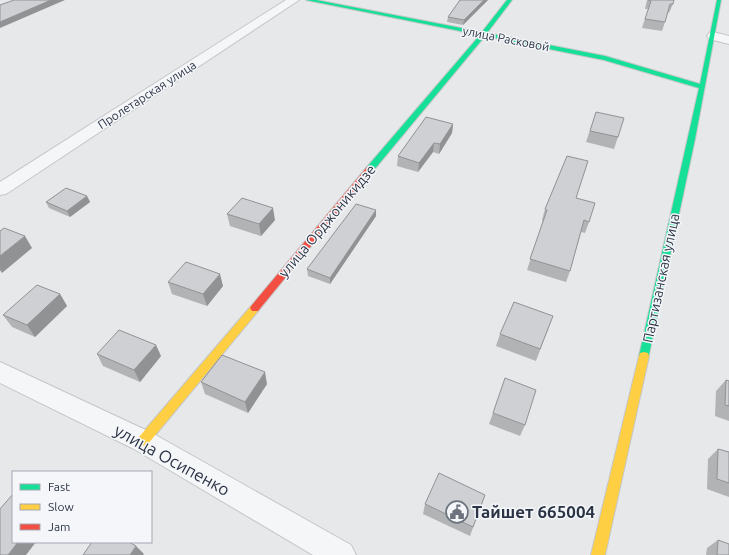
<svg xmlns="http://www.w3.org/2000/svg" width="729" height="555" font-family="Ubuntu,sans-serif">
  <rect width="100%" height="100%" fill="#e6e8ea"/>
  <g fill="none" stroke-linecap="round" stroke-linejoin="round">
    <g stroke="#c4c6c8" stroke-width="2">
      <g id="street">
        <path d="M286,0H299L6,194L0,195V182Z"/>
        <path d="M713,32L729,36V44L709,39L707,36L709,33Z"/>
        <path d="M0,362L152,433L351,545L356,555H313L134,449L0,383Z"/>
      </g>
    </g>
    <g stroke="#c4c6c8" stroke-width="2">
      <path id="fast" d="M306,0H316L482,32L507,0H512L487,33L605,56L700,84L717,0H721L695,139L648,359L644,360L640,359L639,356L699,88L604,60L485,36L373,171H370L366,169L367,167L480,35Z"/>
    </g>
    <g stroke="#c4c6c8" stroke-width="2">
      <g id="slow">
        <path d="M255,304L258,305L260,308L258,311L147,445L143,446L139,445L137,441L139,437L252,305Z"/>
        <path d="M644,352L648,353L649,356L605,555H591L639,356L640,353Z"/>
      </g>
    </g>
    <g stroke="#c4c6c8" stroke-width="2">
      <path id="jam" d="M367,167H373L374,169L258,311H252L250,308L252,305Z"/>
    </g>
    <use href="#street" fill="#f5f6f7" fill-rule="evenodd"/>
    <use href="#fast" fill="#16e098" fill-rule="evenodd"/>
    <use href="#slow" fill="#ffcf43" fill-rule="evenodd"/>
    <use href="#jam" fill="#f24e42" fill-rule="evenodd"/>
  </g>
  <g fill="#b1b3b5">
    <path d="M460,0H488L463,25L447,22L448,17Z"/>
    <path d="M647,0L673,4L669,13L668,12L665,22L662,31L642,28L648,9H645Z"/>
    <path d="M596,112L618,137L614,149L586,142Z"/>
    <path d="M453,124L452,133L439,154L433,152L418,172L397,166L398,156Z"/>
    <path d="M87,196L90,202L70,217L49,208L46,202Z"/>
    <path d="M576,198L589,222L585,233L581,232L570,271L566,282L527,270L543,221L542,220L545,209Z"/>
    <path d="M376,210V216L330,284L308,276L307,269Z"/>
    <path d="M227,214L275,220L261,236L230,226Z"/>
    <path d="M168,282L223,286L207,306L172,294Z"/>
    <path d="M60,294L67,306L35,337L12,327L3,315Z"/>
    <path d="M553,316L536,361L496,346L500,334Z"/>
    <path d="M97,354L161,356L140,382L103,366Z"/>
    <path d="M726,380L729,381V421L715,416L716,391Z"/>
    <path d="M201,382L267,384L248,413L205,394Z"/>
    <path d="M493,413L525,425L520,436L489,424Z"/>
    <path d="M718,449L729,452V497L707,489L708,459Z"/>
    <path d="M485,495L470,536L423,514L425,504Z"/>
    <path d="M718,540L729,555H706L707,548Z"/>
  </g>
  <g fill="#909294">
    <path d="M51,0H65L0,28V22Z"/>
    <path d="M484,0H488L463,25L464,20Z"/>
    <path d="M453,124L452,133L439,154L440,144Z"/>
    <path d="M434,143L433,152L418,172L419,163Z"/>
    <path d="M87,196L90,202L70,217L67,211Z"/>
    <path d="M273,208L275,220L261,236L259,224Z"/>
    <path d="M376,210V216L330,284V278Z"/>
    <path d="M25,236L32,248L2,273L0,270V256Z"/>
    <path d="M220,274L223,286L207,306L203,294Z"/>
    <path d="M60,294L67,306L35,337L27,325Z"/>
    <path d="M156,345L161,356L140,382L134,370Z"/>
    <path d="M265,372L267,384L248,413L245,402Z"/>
    <path d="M18,542H36L26,555H8Z"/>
    <path d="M136,546L144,554L143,555H130Z"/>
  </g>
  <g fill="#ced0d3" stroke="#909294">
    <path d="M14,0H51L0,22V5Z"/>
    <path d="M460,0H484L464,20L448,17Z"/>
    <path d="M648,0H674L673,4H670L665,22L645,19L651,1Z"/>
    <path d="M596,112L624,118L618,137L590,131Z"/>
    <path d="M426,117L453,124L440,144L434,143L419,163L398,156Z"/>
    <path d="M567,156L588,161L576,198L595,203L589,222L584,220L570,271L530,259L547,210L545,209Z"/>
    <path d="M66,188L87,196L67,211L46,202Z"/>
    <path d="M242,198L273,208L259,224L227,214Z"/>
    <path d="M356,204L376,210L330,278L307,269Z"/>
    <path d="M4,228L25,236L0,256V231Z"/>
    <path d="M186,262L220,274L203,294L168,282Z"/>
    <path d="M37,285L60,294L27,325L3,315Z"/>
    <path d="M514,302L553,316L540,349L500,334Z"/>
    <path d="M119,330L156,345L134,370L97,354Z"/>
    <path d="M222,355L265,372L245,402L201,382Z"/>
    <path d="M505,378L536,390L525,425L493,413Z"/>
    <path d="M726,380L729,381V406L725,405Z"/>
    <path d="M718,449L729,452V483L717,479Z"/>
    <path d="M439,473L485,495L473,527L425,504Z"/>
    <path d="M13,494V542H18L8,555H0V509Z"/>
    <path d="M718,540L729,544V555H717Z"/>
    <path d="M92,542H129L136,546L130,555H83Z"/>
  </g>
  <defs>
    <g id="civic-ring" transform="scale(1.15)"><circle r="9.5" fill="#f4f6f9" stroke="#6c737f" stroke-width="1.5"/><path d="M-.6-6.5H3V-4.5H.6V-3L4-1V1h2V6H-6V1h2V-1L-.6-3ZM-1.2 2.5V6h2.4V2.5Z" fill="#6c737f"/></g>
  </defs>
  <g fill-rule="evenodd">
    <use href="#civic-ring" x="457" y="512"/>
  </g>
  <g text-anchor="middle" stroke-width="3" stroke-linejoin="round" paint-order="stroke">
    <g font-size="12" fill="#2b3445" stroke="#f4f6f9">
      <text transform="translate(506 39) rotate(11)" y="4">улица Расковой</text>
      <text transform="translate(147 95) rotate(-33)" y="4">Пролетарская улица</text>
    </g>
    <g font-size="14" fill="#2b3445" stroke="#f4f6f9">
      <text transform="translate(327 221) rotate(-50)" y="5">улица Орджоникидзе</text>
      <text transform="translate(661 278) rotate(-78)" y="5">Партизанская улица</text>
    </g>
    <g font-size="17" fill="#2b3445" stroke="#f4f6f9">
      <text transform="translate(172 460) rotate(29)" y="6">улица Осипенко</text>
    </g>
    <g font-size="17" font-weight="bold" fill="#2b3445" stroke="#f4f6f9" text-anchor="start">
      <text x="472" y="518">Тайшет 665004</text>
    </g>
  </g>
  <rect x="12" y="471" width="140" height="72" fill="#f4f6f9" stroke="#a4a8b1"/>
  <rect x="20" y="484" width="20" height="6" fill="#16e098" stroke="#a4a8b1"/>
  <text x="48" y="491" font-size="12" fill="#2b3445">Fast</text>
  <rect x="20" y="504" width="20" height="6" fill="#ffcf43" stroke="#a4a8b1"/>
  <text x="48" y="511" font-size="12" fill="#2b3445">Slow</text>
  <rect x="20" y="524" width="20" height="6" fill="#f24e42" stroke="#a4a8b1"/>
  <text x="48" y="531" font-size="12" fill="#2b3445">Jam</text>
</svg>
